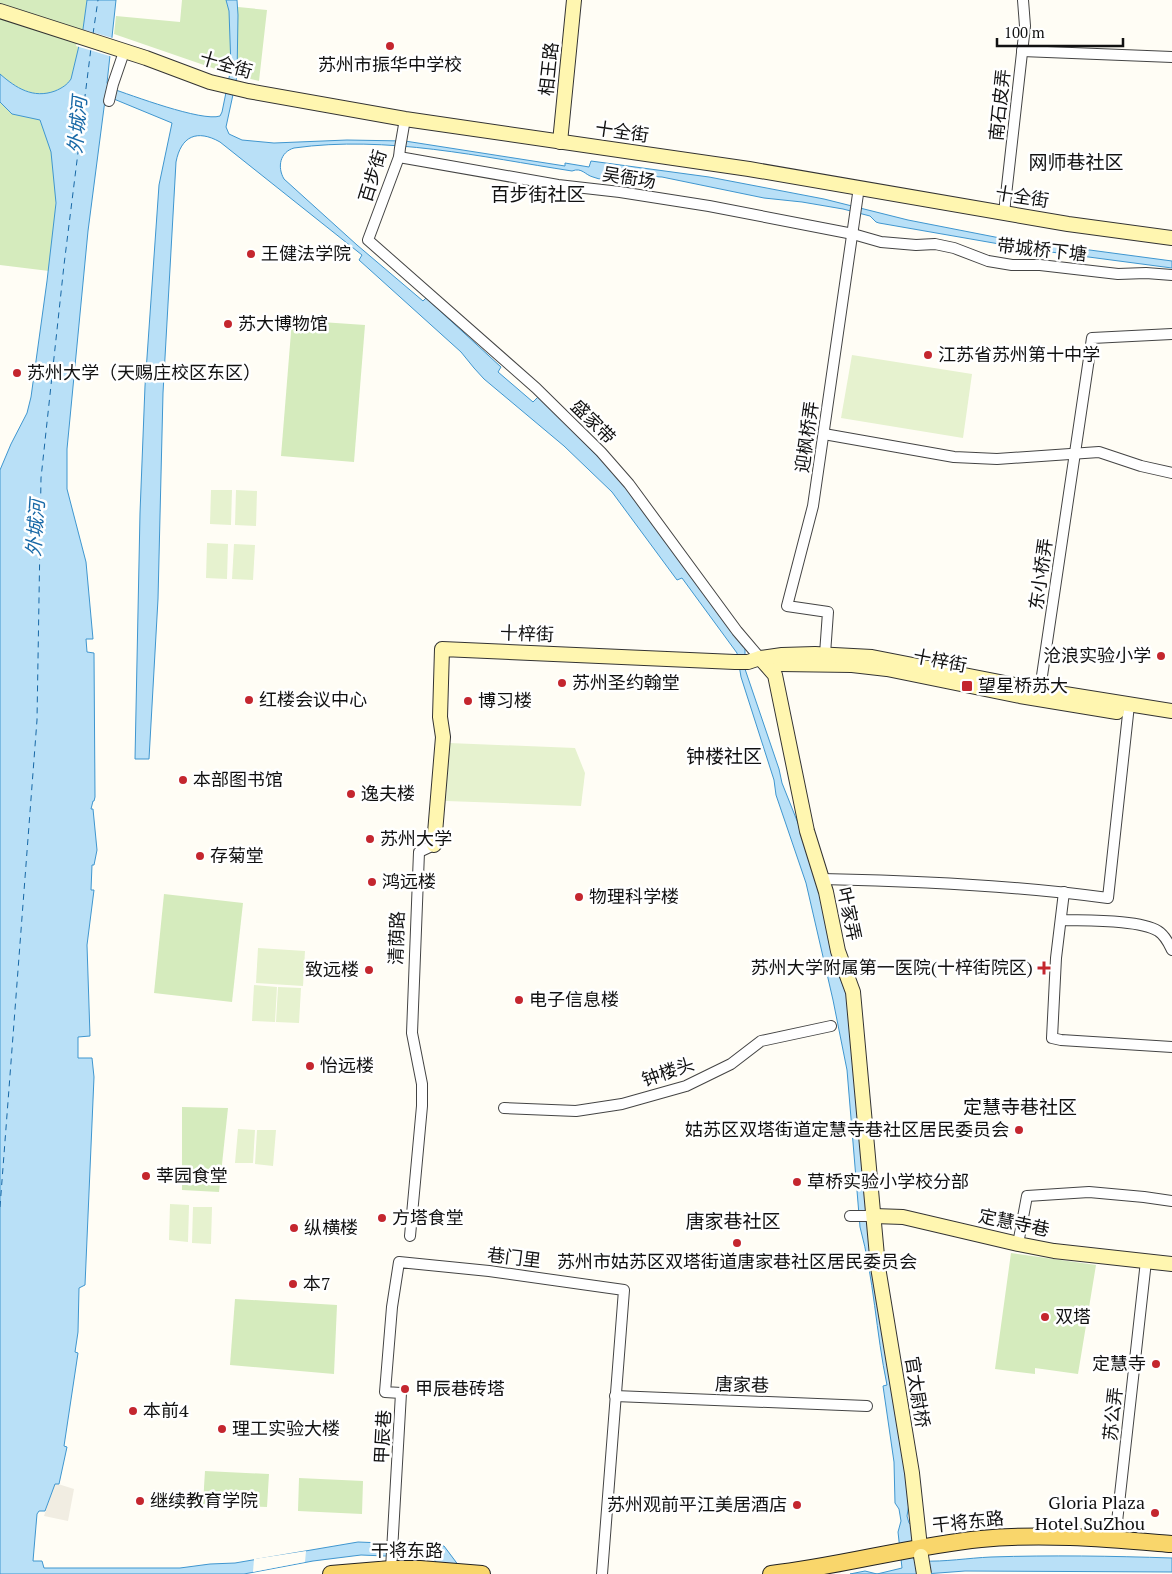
<svg xmlns="http://www.w3.org/2000/svg" width="1172" height="1574" font-family="'PT Serif','Noto Sans SC',serif">
  <rect width="100%" height="100%" fill="#fffdf5"/>
  <g fill="#d5ebbd">
    <path d="M0,0H87L83,29L71,79C67,85 62,88 55,91C33,99 16,88 0,74Z"/>
    <path d="M182,0H226L228,6L267,10L259,81L230,74L114,34L116,16L180,22Z"/>
    <path d="M0,102L12,114L39,119C58,152 58,196 53,233C52,245 49,258 49,271L0,265Z"/>
    <path d="M292,320L365,325L354,462L281,456Z"/>
    <path d="M164,894L243,903L232,1002L154,993Z"/>
    <path d="M182,1107L228,1108L219,1192L182,1190Z"/>
    <path d="M1011,1253L1096,1265L1078,1374L1035,1368V1374L995,1369Z"/>
    <path d="M235,1299L337,1305L334,1374L230,1365Z"/>
    <path d="M205,1471L269,1474L267,1507L203,1504Z"/>
    <path d="M299,1478L363,1481L362,1514L298,1511Z"/>
  </g>
  <g fill="#e6f2cf">
    <path d="M852,355L972,374L963,438L841,418Z"/>
    <path d="M211,490H232L231,525L210,524Z"/>
    <path d="M236,490L257,491L256,526L235,525Z"/>
    <path d="M207,543L228,544L227,579L206,578Z"/>
    <path d="M234,544L255,545L253,580L232,579Z"/>
    <path d="M449,743L575,748L585,773L581,806L446,801Z"/>
    <path d="M258,948L305,951L303,986L256,983Z"/>
    <path d="M254,985L277,987L275,1022L252,1021Z"/>
    <path d="M278,987L301,988L299,1023L276,1022Z"/>
    <path d="M238,1129L255,1130L253,1163H235Z"/>
    <path d="M257,1130H276L273,1166L255,1164Z"/>
    <path d="M170,1204L189,1205L188,1242L169,1240Z"/>
    <path d="M193,1207H212L211,1244L192,1243Z"/>
  </g>
  <path fill="#f1ede2" d="M55,1483L74,1489L68,1521L44,1516Z"/>
  <path fill="#b9e0f7" stroke="#3f96cf" d="M87,0H116L107,83L110,88C131,95 202,122 220,116L222,112L231,68L229,11L226,0H237L238,15L237,76L226,127L229,134L242,140L274,143L347,140L405,141L565,166V163L589,167L591,161L709,177L824,199L908,220L1000,238L1172,261V268L1028,249L879,223L876,222L870,216L843,209L802,202L764,198L662,177L643,176L637,181C623,181 606,182 593,177C585,175 582,167 572,171C481,157 387,135 294,148C280,152 277,167 284,179L357,245L423,301L426,298L501,367L498,372L533,402L540,395L559,413L557,416L615,474L643,509L745,645V669L779,769L782,783L817,871L837,970L847,996L909,1504L907,1516L909,1523L912,1526L922,1561C945,1562 968,1558 991,1557C1051,1555 1112,1556 1172,1558V1572L965,1571L925,1574H850L865,1571L877,1574L902,1568L898,1532L901,1521L899,1509L895,1503L894,1462L883,1386L887,1385C876,1333 874,1278 860,1227L847,1070L833,1000L806,883L776,795L774,780L741,677L737,653L682,578L677,580L612,492L564,446L484,379L474,368L461,352L359,260L362,255L220,142C197,129 181,136 176,162L163,393L158,599L149,759H135L140,513L145,386L159,185L172,123L109,97L105,100L88,231L67,449V489L86,562L93,639H86L87,652L94,653L95,797L94,801H93L91,809H93L97,850L94,865H92L91,890H94L87,945L90,1036L78,1037V1058H92L94,1077L85,1285L79,1288L78,1332L75,1352L78,1353L64,1446L67,1447L59,1484H55L45,1511H39L37,1514L33,1561H42L44,1568H180L210,1564L235,1563L358,1542L408,1544L409,1542L444,1546L465,1574H445L433,1558L361,1555L313,1561L244,1574H0V470L11,444L27,413L31,397L47,281L56,203L51,152L40,120L12,114L0,102V74C16,88 33,99 55,91C62,88 67,85 71,79L83,29Z"/>
  <g fill="#fffdf5">
    <path d="M81,29L116,39L113,57L76,46Z"/>
    <path d="M629,168L639,170L637,183L627,182Z"/>
    <path d="M306,1551L305,1562L253,1572L254,1559Z"/>
  </g>
  <g fill="none" stroke-linecap="round" stroke-linejoin="round">
    <g stroke="#1768a6" stroke-width="1" stroke-dasharray="6 5" stroke-linecap="butt">
      <path d="M93,34L98,0"/>
      <path d="M0,1207L37,720L41,478L64,265L91,48"/>
    </g>
    <g stroke="#444" stroke-width="12">
      <g id="street">
        <path d="M1022,51L1172,57"/>
        <path d="M109,101L113,84L124,52"/>
        <path d="M405,119L400,148L399,157L368,240L536,388L601,452L629,484L737,631L760,658"/>
        <path d="M399,157L558,185L620,192L709,206L853,234L881,242L916,245L935,244L954,248L988,261L1012,265H1040L1118,274L1146,273L1172,275"/>
        <path d="M1004,213L1025,26L1023,0"/>
        <path d="M824,434L954,457L997,459L1099,452L1141,466L1172,473"/>
        <path d="M825,654L828,612L787,606L813,506L859,187"/>
        <path d="M1039,696L1092,338L1172,334"/>
        <path d="M822,879C917,881 1013,885 1108,898L1129,705"/>
        <path d="M1064,892L1056,958L1052,1038L1061,1040L1172,1047"/>
        <path d="M1061,920C1084,921 1139,919 1158,931C1165,935 1169,944 1172,950"/>
        <path d="M504,1108L576,1111L622,1104L686,1086L731,1064L761,1041L831,1026"/>
        <path d="M850,1216H874"/>
        <path d="M410,1236L422,1106V1084L412,1033L419,852L434,845"/>
        <path d="M1018,1244L1027,1196L1089,1192L1144,1197L1172,1201"/>
        <path d="M615,1396L867,1406"/>
        <path d="M1115,1540L1146,1261"/>
        <path d="M391,1569L401,1393L385,1392L392,1307L399,1262L489,1271L624,1290L602,1574"/>
      </g>
    </g>
    <g stroke="#333" stroke-width="16">
      <g id="secondary">
        <path d="M0,11L146,58L210,82L248,91L405,119L749,169L1068,224L1172,238"/>
        <path d="M560,142L574,0"/>
        <path d="M760,658L775,675L807,831L826,892L838,951L853,992L878,1267L912,1473L921,1556"/>
        <path d="M780,664L852,665L887,669L1020,696L1117,712"/>
        <path d="M434,845L443,737L440,717L442,649L735,662H748L760,658L782,655L815,654L872,657L1040,690L1172,711"/>
        <path d="M874,1216L903,1217L1018,1244L1054,1251L1172,1264"/>
      </g>
    </g>
    <g stroke="#222" stroke-width="18">
      <g id="primary">
        <path d="M331,1574L391,1569H420L482,1574"/>
        <path d="M771,1574C841,1566 911,1546 981,1539C1045,1533 1109,1539 1172,1544"/>
      </g>
    </g>
    <use href="#street" stroke="#fff" stroke-width="10"/>
    <use href="#secondary" stroke="#fff6b0" stroke-width="14"/>
    <use href="#primary" stroke="#f9d66b" stroke-width="16"/>
    <g stroke="#333" stroke-width="16" stroke-linecap="butt">
      <path id="secondary-bridge" d="M921,1556L924,1574"/>
    </g>
    <use href="#secondary-bridge" stroke="#fff6b0" stroke-width="14"/>
  </g>
  <g fill="#c4262e" stroke="#fff" stroke-width="2">
    <circle cx="390" cy="46" r="5"/>
    <circle cx="251" cy="254" r="5"/>
    <circle cx="228" cy="324" r="5"/>
    <circle cx="928" cy="355" r="5"/>
    <circle cx="17" cy="373" r="5"/>
    <circle cx="1161" cy="656" r="5"/>
    <circle cx="562" cy="683" r="5"/>
    <rect x="961" y="680" width="12" height="12" rx="2.5"/>
    <circle cx="249" cy="700" r="5"/>
    <circle cx="468" cy="701" r="5"/>
    <circle cx="183" cy="780" r="5"/>
    <circle cx="351" cy="794" r="5"/>
    <circle cx="370" cy="839" r="5"/>
    <circle cx="200" cy="856" r="5"/>
    <circle cx="372" cy="882" r="5"/>
    <circle cx="579" cy="897" r="5"/>
    <path d="M1041.5 960.5h5v5h5v5h-5v5h-5v-5h-5v-5h5z"/>
    <circle cx="369" cy="970" r="5"/>
    <circle cx="519" cy="1000" r="5"/>
    <circle cx="310" cy="1066" r="5"/>
    <circle cx="1019" cy="1130" r="5"/>
    <circle cx="146" cy="1176" r="5"/>
    <circle cx="797" cy="1182" r="5"/>
    <circle cx="382" cy="1218" r="5"/>
    <circle cx="294" cy="1228" r="5"/>
    <circle cx="737" cy="1243" r="5"/>
    <circle cx="293" cy="1284" r="5"/>
    <circle cx="1045" cy="1317" r="5"/>
    <circle cx="1156" cy="1364" r="5"/>
    <circle cx="405" cy="1389" r="5"/>
    <circle cx="133" cy="1411" r="5"/>
    <circle cx="222" cy="1429" r="5"/>
    <circle cx="140" cy="1501" r="5"/>
    <circle cx="797" cy="1505" r="5"/>
    <circle cx="1155" cy="1513" r="5"/>
  </g>
  <g text-anchor="middle" stroke-width="5" stroke-linejoin="round" paint-order="stroke">
    <g font-size="18" fill="#111" stroke="#fff">
      <text transform="translate(226 65) rotate(16)" y="6">十全街</text>
      <text transform="translate(549 69) rotate(-84)" y="6">相王路</text>
      <text transform="translate(1000 105) rotate(-84)" y="6">南石皮弄</text>
      <text transform="translate(622 132) rotate(8)" y="6">十全街</text>
      <text transform="translate(373 176) rotate(-73)" y="6">百步街</text>
      <text transform="translate(629 178) rotate(9)" y="6">吴衙场</text>
      <text transform="translate(1022 197) rotate(9)" y="6">十全街</text>
      <text transform="translate(1042 250) rotate(6)" y="6">带城桥下塘</text>
      <text transform="translate(593 422) rotate(45)" y="6">盛家带</text>
      <text transform="translate(807 437) rotate(-82)" y="6">迎枫桥弄</text>
      <text transform="translate(1041 574) rotate(-82)" y="6">东小桥弄</text>
      <text transform="translate(527 634) rotate(2)" y="6">十梓街</text>
      <text transform="translate(940 661) rotate(11)" y="6">十梓街</text>
      <text transform="translate(849 914) rotate(78)" y="6">叶家弄</text>
      <text transform="translate(397 938) rotate(-88)" y="6">清荫路</text>
      <text transform="translate(668 1072) rotate(-19)" y="6">钟楼头</text>
      <text transform="translate(1014 1223) rotate(12)" y="6">定慧寺巷</text>
      <text transform="translate(514 1258) rotate(7)" y="6">巷门里</text>
      <text transform="translate(742 1385) rotate(2)" y="6">唐家巷</text>
      <text transform="translate(917 1392) rotate(81)" y="6">官太尉桥</text>
      <text transform="translate(1113 1414) rotate(-84)" y="6">苏公弄</text>
      <text transform="translate(383 1437) rotate(-87)" y="6">甲辰巷</text>
      <text transform="translate(968 1522) rotate(-6)" y="6">干将东路</text>
      <text x="407" y="1557">干将东路</text>
    </g>
    <g font-size="18" fill="#111" stroke="#fff" text-anchor="start">
      <text x="390" y="71" text-anchor="middle">苏州市振华中学校</text>
      <text x="261" y="260">王健法学院</text>
      <text x="238" y="330">苏大博物馆</text>
      <text x="938" y="361">江苏省苏州第十中学</text>
      <text x="27" y="379">苏州大学（天赐庄校区东区）</text>
      <text x="1151" y="662" text-anchor="end">沧浪实验小学</text>
      <text x="572" y="689">苏州圣约翰堂</text>
      <text x="978" y="692">望星桥苏大</text>
      <text x="259" y="706">红楼会议中心</text>
      <text x="478" y="707">博习楼</text>
      <text x="193" y="786">本部图书馆</text>
      <text x="361" y="800">逸夫楼</text>
      <text x="380" y="845">苏州大学</text>
      <text x="210" y="862">存菊堂</text>
      <text x="382" y="888">鸿远楼</text>
      <text x="589" y="903">物理科学楼</text>
      <text x="1033" y="974" text-anchor="end">苏州大学附属第一医院(十梓街院区)</text>
      <text x="359" y="976" text-anchor="end">致远楼</text>
      <text x="529" y="1006">电子信息楼</text>
      <text x="320" y="1072">怡远楼</text>
      <text x="1009" y="1136" text-anchor="end">姑苏区双塔街道定慧寺巷社区居民委员会</text>
      <text x="156" y="1182">莘园食堂</text>
      <text x="807" y="1188">草桥实验小学校分部</text>
      <text x="392" y="1224">方塔食堂</text>
      <text x="304" y="1234">纵横楼</text>
      <text x="737" y="1268" text-anchor="middle">苏州市姑苏区双塔街道唐家巷社区居民委员会</text>
      <text x="303" y="1290">本7</text>
      <text x="1055" y="1323">双塔</text>
      <text x="1146" y="1370" text-anchor="end">定慧寺</text>
      <text x="415" y="1395">甲辰巷砖塔</text>
      <text x="143" y="1417">本前4</text>
      <text x="232" y="1435">理工实验大楼</text>
      <text x="150" y="1507">继续教育学院</text>
      <text x="1145" y="1509" text-anchor="end">Gloria Plaza<tspan x="1145" dy="21">Hotel SuZhou</tspan></text>
      <text x="787" y="1511" text-anchor="end">苏州观前平江美居酒店</text>
    </g>
    <g font-size="19" font-style="italic" fill="#1768a6" stroke="#fff">
      <text transform="translate(77 125) rotate(-85)" y="7">外城河</text>
      <text transform="translate(35 528) rotate(-86)" y="7">外城河</text>
    </g>
    <g font-size="19" fill="#111" stroke="#fff">
      <text x="1076" y="169">网师巷社区</text>
      <text x="538" y="201">百步街社区</text>
      <text x="724" y="763">钟楼社区</text>
      <text x="1020" y="1114">定慧寺巷社区</text>
      <text x="733" y="1228">唐家巷社区</text>
    </g>
  </g>
  <path d="M997 38v8h126v-8" fill="none" stroke="#111111" stroke-width="2.5"/>
  <text x="1004" y="38" font-size="15" fill="#111111" stroke="#ffffff" stroke-width="4" paint-order="stroke">100 m</text>
</svg>
